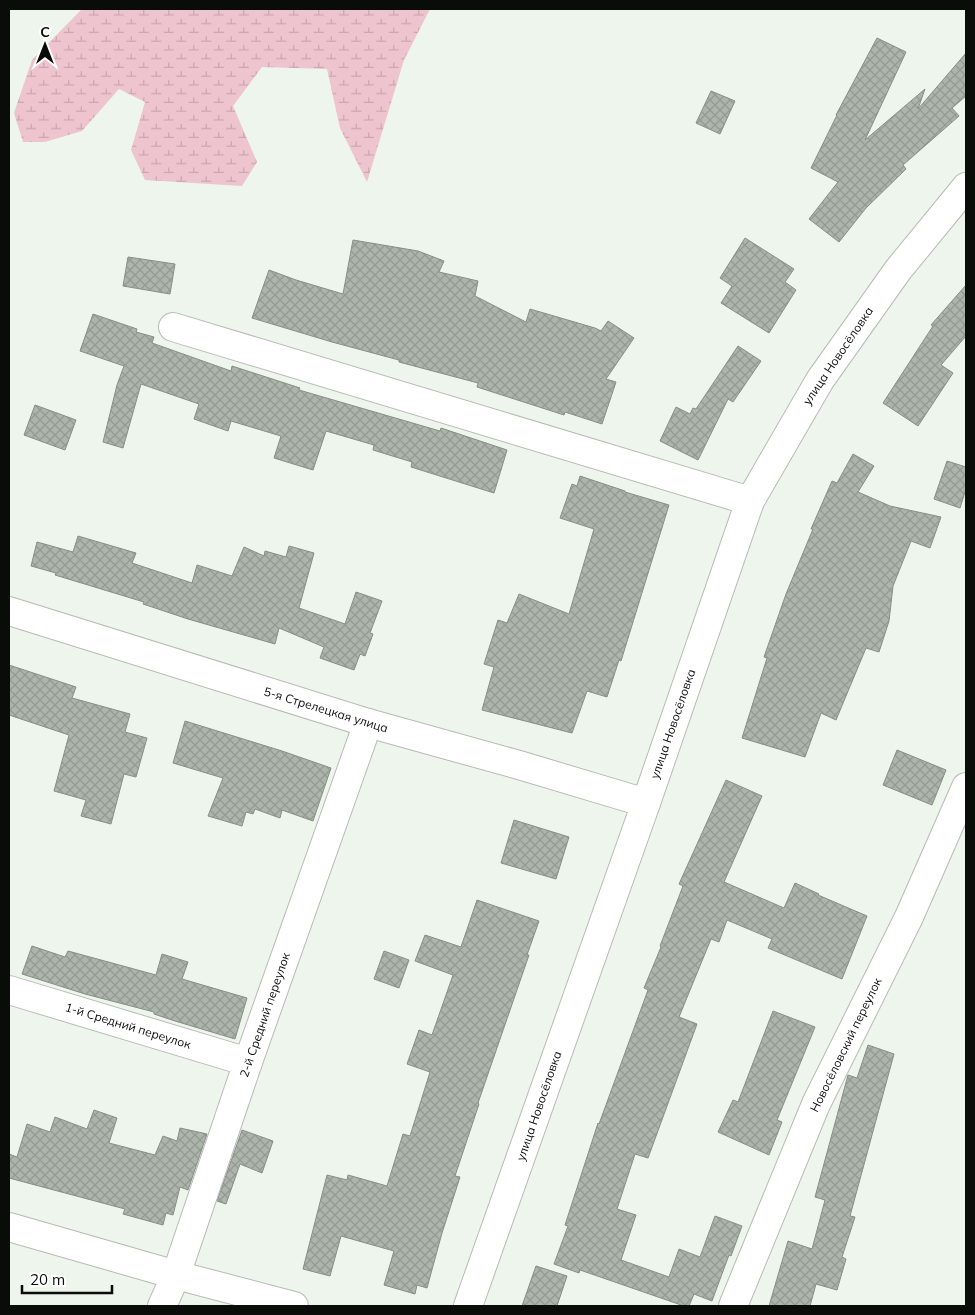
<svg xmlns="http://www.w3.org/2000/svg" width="975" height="1315" font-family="Mulish,sans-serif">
  <defs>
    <pattern id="wetland-marsh" width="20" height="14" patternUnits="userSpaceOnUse" patternTransform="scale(1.25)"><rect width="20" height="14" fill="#eec4ce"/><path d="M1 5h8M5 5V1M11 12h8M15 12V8" fill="none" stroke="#cba7b0"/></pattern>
    <pattern id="building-cross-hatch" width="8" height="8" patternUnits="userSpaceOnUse" patternTransform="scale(1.25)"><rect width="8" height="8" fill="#adb4ac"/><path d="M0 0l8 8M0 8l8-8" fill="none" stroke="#949a93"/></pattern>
  </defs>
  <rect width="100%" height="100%" fill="#edf5ec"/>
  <path fill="url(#wetland-marsh)" d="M82,9H430L404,60L367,182L340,128L327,69L262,67L233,106L257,162L242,186L145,180L131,150L145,102L119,89L82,131L45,142H23L14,113L32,60Z"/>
  <g fill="url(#building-cross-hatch)" stroke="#878e86">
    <path d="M877,38L906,52L865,140L925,89L918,109L966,53V96L952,108L959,116L903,165L906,169L866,208L839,242L809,219L838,182L811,168L837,115H836Z"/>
    <path d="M711,91L735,101L720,134L696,123Z"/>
    <path d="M745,238L794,269L785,282L796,290L769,333L721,303L732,286L720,278Z"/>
    <path d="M353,240L418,251L444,261L439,272L478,281L475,296L526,322L530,309L595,328L601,331L608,321L634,338L606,379L616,382L602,424L565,412L564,415L477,387L478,383L399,362V360L332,342L252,318L269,270L296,280L343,294Z"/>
    <path d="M128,257L175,264L170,294L123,286Z"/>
    <path d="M966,285V336L941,365L953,373L918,426L883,403L933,326L931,325Z"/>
    <path d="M93,314L137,329L136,332L154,337L152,343L231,371L232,366L300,388L299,390L440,431L441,428L507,450L494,493L411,467L412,462L373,450L374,445L326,431L313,470L274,458L281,436L231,421L228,431L194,419L199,404L141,384L123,448L103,442L117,385L124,366L80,351Z"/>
    <path d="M738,346L761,361L733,402L728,399L698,460L660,441L676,407L690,414L693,408L696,409Z"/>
    <path d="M35,405L76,420L65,450L24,435Z"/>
    <path d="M853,454L874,466L858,492L890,506L941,517L930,548L911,541L893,586L889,621L879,652L866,648L836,720L821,713L805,757L742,738L767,658L764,657L786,594L813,529H811L832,481L837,483Z"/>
    <path d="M947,461L966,467V489L960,508L934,499Z"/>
    <path d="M580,476L625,491V492L669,505L621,661L619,660L607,697L587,691L572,733L482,710L494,667L484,664L498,620L507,623L519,594L569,614L594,529L560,518L572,484L577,486Z"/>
    <path d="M78,536L136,553L132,563L192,583L197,565L232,576L244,547L264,556L265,551L286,557L289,546L314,553L299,608L345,624L356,592L382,601L370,633L373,634L365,656L360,654L354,670L320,658L324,647L279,628L275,644L188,619L143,604L144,602L55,575L56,573L31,566L37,542L73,552Z"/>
    <path d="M9,665L76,687L72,698L130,714L125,732L147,738L136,777L124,774L111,824L81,816L86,800L54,791L69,735L9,715Z"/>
    <path d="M185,721L282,751L331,768L313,821L282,810L280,818L255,809L253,814L246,812L242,826L208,816L223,778L173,763Z"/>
    <path d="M897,750L946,770L932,805L883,785Z"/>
    <path d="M726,780L762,796L724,882L784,908L795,883L819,894L818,895L867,916L842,979L768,948L772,939L727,920L719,942L711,939L679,1017L697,1024L648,1158L635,1154L617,1209L636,1215L621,1260L669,1277L679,1249L700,1257L715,1216L742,1226L731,1256L729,1255L712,1301L694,1294L689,1306H684L580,1270L579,1273L554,1264L568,1226L565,1225L598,1123L599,1124L648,990L644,988L661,947L660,946L683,886L679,884Z"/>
    <path d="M514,820L569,837L556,879L501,863Z"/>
    <path d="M477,900L539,921L527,955H529L478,1103L479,1104L455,1176L460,1177L442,1233L427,1288L417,1285L415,1294L384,1285L394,1251L341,1236L330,1276L303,1269L327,1175L347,1180L348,1175L387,1186L403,1134L410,1136L430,1072L407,1064L419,1030L432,1035L453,975L415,961L425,935L461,947Z"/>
    <path d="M32,946L65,957L68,951L156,975L162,954L188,962L182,979L247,998L235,1039L175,1021L154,1014V1012L85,994L22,974Z"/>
    <path d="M384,951L409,960L399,988L374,979Z"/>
    <path d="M773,1011L815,1027L777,1120L782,1122L769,1155L718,1132L733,1100L738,1102Z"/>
    <path d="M868,1045L894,1054L850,1216L855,1217L842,1257L846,1259L837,1290L816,1284L810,1306H769L788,1241L812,1249L825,1200L815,1197L848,1075L857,1078Z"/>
    <path d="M94,1110L117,1118L109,1143L155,1155L163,1136L177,1141L180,1128L207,1134L188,1190L180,1187L173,1215L166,1213L163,1225L123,1214L125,1209L9,1178V1154L17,1157L27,1124L50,1132L55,1117L87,1129Z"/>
    <path d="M242,1130L273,1141L262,1173L240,1164L226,1204L217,1201Z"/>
    <path d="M536,1266L567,1276L557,1306H522Z"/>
  </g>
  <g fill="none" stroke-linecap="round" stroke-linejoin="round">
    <g stroke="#b5bcb4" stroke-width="30">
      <g id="minor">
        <path d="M173,327L750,501"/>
        <path d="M9,611L368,723L519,765L646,803"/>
        <path d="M9,990L248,1062"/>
        <path d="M9,1227L176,1275L294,1306"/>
        <path d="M162,1306L176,1275L248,1062L368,723"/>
        <path d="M468,1306L646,803L750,501L820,380L898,270L966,187"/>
        <path d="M733,1306L816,1104L909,917L966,787"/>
      </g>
    </g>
    <use href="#minor" stroke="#fff" stroke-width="28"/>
  </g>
  <g text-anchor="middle" stroke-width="4.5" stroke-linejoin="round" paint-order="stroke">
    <g font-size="12" fill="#0a0c0a" stroke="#fff">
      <text transform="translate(838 356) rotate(-56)" y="4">улица Новосёловка</text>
      <text transform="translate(326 710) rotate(17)" y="4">5-я Стрелецкая улица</text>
      <text transform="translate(673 724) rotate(-71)" y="4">улица Новосёловка</text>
      <text transform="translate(265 1015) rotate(-71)" y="4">2-й Средний переулок</text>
      <text transform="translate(128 1026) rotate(17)" y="4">1-й Средний переулок</text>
      <text transform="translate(846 1045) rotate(-64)" y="4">Новосёловский переулок</text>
      <text transform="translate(539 1106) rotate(-71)" y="4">улица Новосёловка</text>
    </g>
  </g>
  <rect width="975" height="1315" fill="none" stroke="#0a0c0a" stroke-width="20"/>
  <g transform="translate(45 45)" stroke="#ffffff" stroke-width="4" paint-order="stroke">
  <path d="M0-4L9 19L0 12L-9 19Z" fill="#0a0c0a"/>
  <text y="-8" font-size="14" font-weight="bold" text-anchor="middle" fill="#0a0c0a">С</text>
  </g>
  <path d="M22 1285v8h90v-8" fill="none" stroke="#0a0c0a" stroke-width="2.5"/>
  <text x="30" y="1285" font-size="15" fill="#0a0c0a" stroke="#ffffff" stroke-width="4" paint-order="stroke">20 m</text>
</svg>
